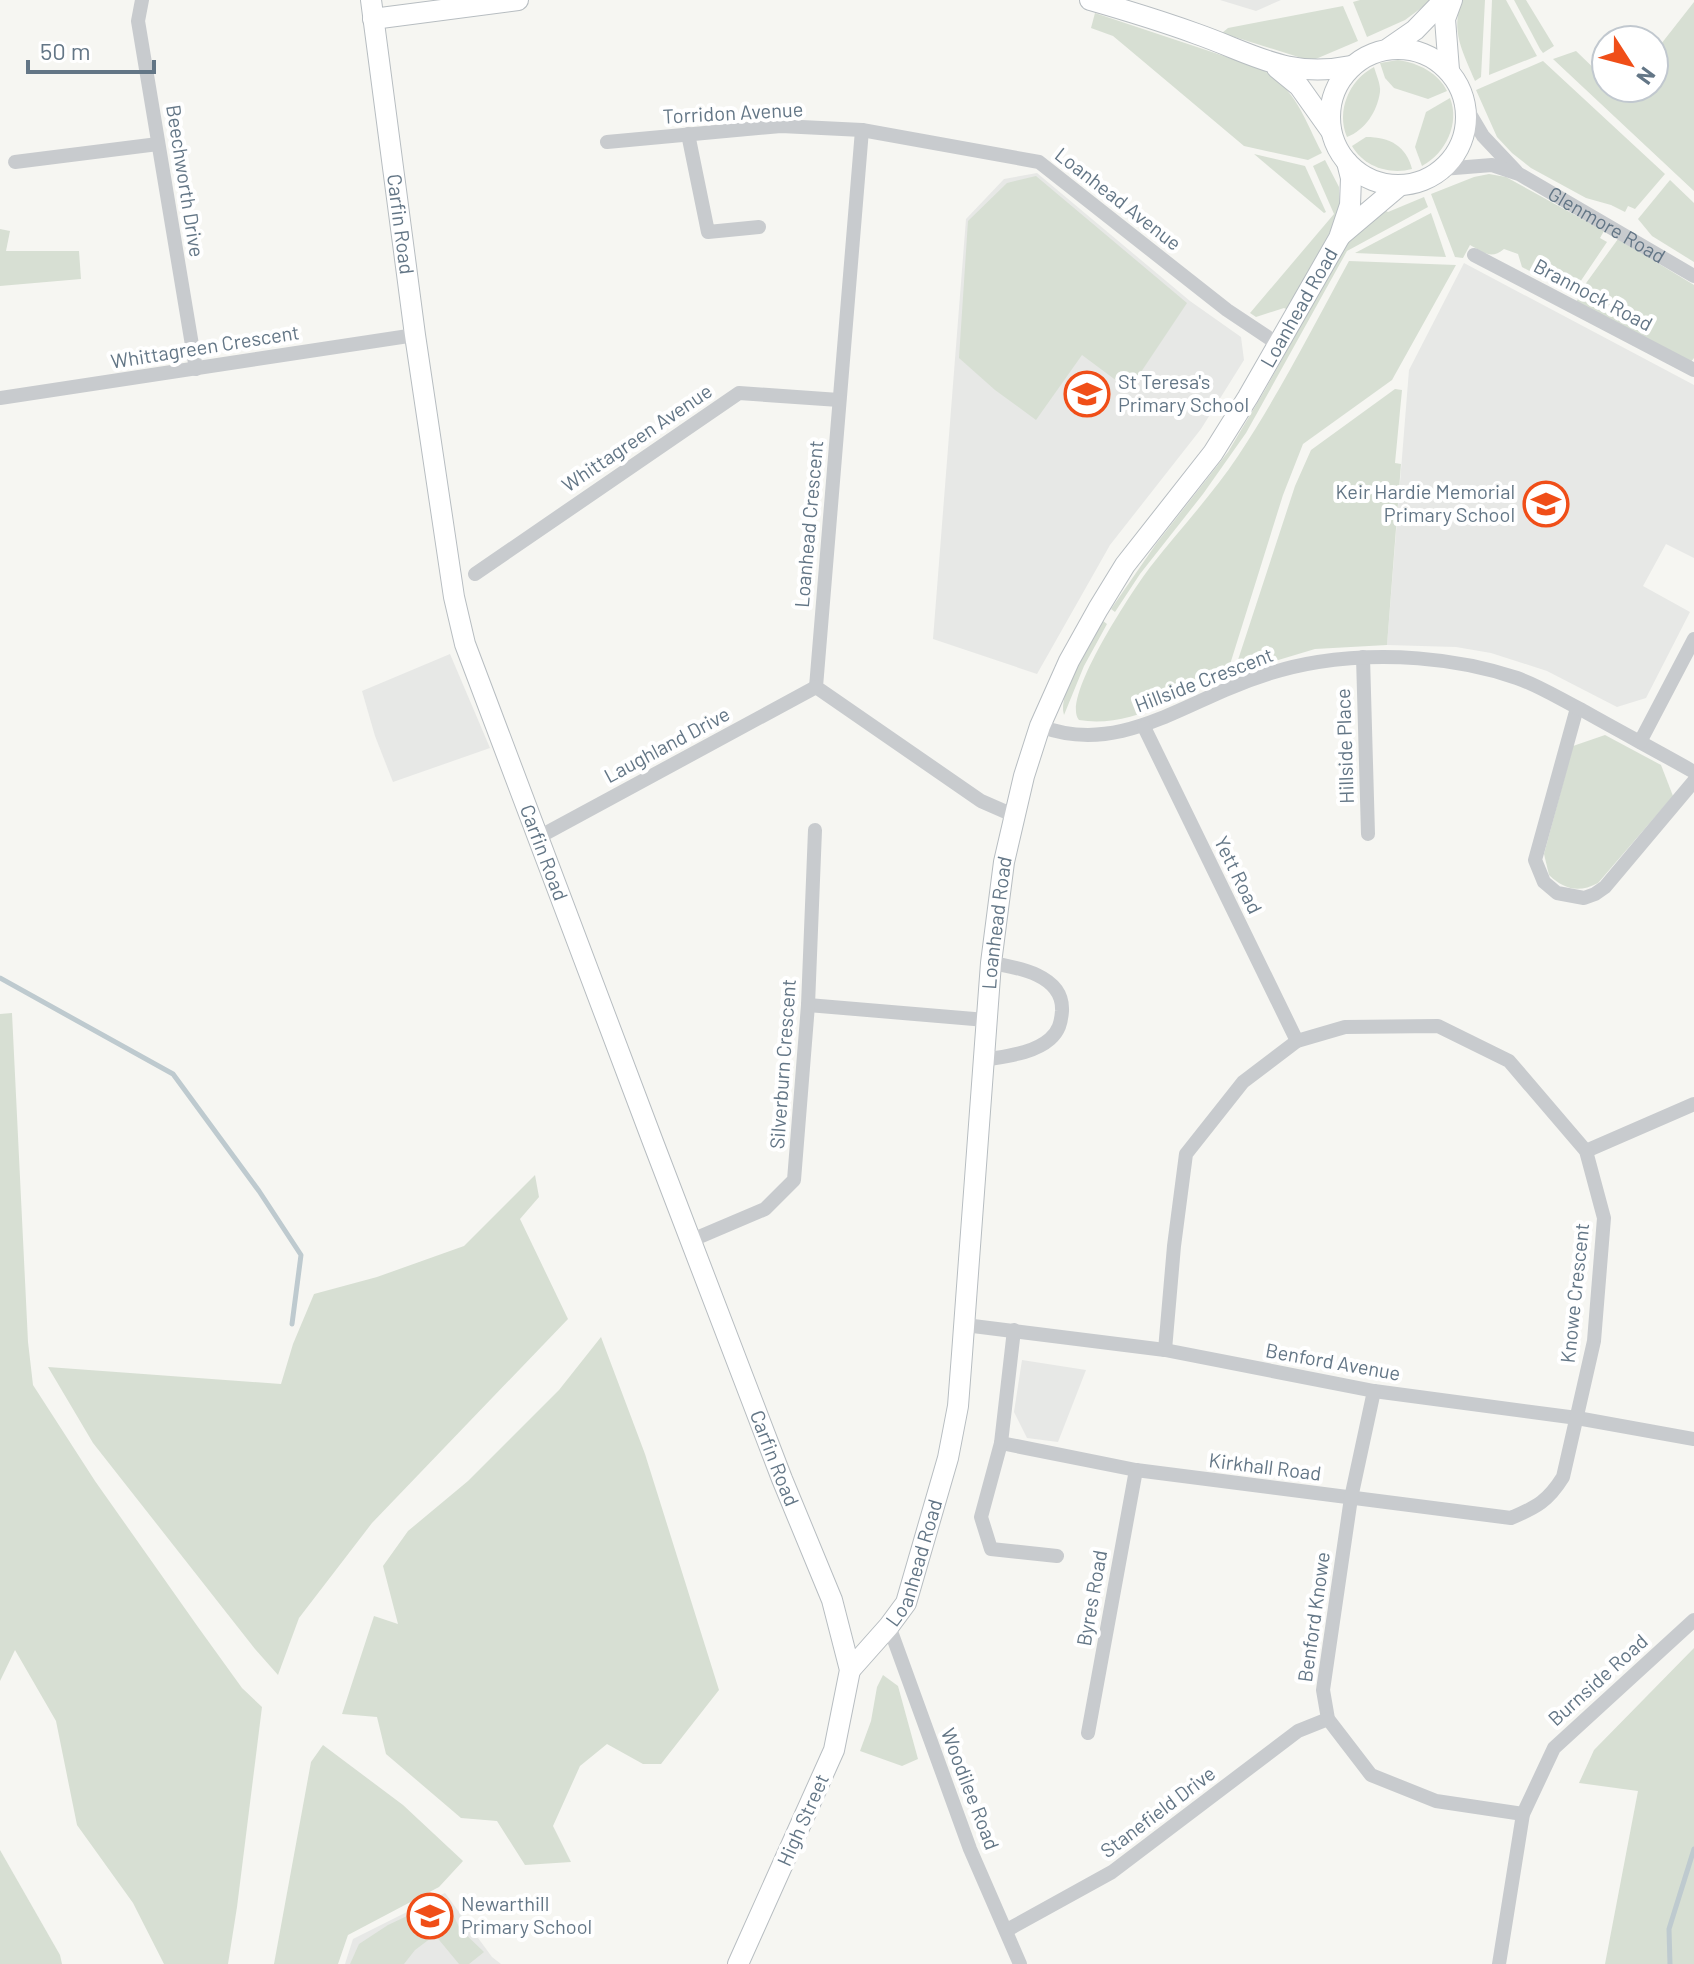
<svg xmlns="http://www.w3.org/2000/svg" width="1694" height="1964" font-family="Barlow,sans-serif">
  <rect width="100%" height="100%" fill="#f6f6f2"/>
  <g fill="#e7e8e6">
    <path d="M1220,0H1281L1256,11Z"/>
    <path d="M1037,173L1190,301L1241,337L1244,360L1201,429L1110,545L1037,674L933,639L966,219L1004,179Z"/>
    <path d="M1464,263L1694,385V558L1666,544L1643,586L1690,612L1646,698L1617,707L1547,671L1491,653L1456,647L1387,645L1409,370Z"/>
    <path d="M450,654L490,748L393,782L375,736L362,691Z"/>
    <path d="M1022,1360L1086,1370L1058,1442L1027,1438L1014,1412Z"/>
    <path d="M445,1893L492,1957L501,1964H345L353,1939Z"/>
  </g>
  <g fill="#d7dfd3">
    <path d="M1360,0H1432L1405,20L1367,37L1353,2Z"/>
    <path d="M1462,0H1485L1481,77L1475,81C1463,52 1450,31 1462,0Z"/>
    <path d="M1492,0H1506L1537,56L1489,75Z"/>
    <path d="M1514,0H1526L1554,46L1543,53L1540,49Z"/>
    <path d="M1694,2V191L1553,59L1576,51L1606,80V88H1654V53Z"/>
    <path d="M1343,6L1358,41L1311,61L1222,33L1228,28Z"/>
    <path d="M1095,13L1260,68C1297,90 1303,117 1322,153L1308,160L1244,146L1125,46L1113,36L1091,28Z"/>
    <path d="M1398,60C1419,63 1438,73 1447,91L1428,99L1394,88L1385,78L1380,63Z"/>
    <path d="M1543,61L1665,174L1635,209L1628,206L1625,212L1611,205L1586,198L1531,168L1512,153L1497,137L1476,90Z"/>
    <path d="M1374,67C1376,74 1381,85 1380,92C1377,112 1365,130 1347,137C1336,111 1349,80 1374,67Z"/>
    <path d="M1450,98C1460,123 1446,153 1422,166L1415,147L1426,112Z"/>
    <path d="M1366,137C1390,137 1406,146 1412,169C1390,175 1364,167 1352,146Z"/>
    <path d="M1254,154L1305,166L1326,212L1324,213Z"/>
    <path d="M1325,160L1339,187V215L1288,310L1284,308L1256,317L1250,313L1334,214L1313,166Z"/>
    <path d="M1489,174L1506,177L1604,231L1600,238L1607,242L1572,294L1522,267L1518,254L1504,249C1491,260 1483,252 1470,245L1463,258L1455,257L1431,194L1474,177Z"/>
    <path d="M1036,176L1187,303L1129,390L1082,355L1036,420L995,390L959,358L968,221L1007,183Z"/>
    <path d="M1670,180L1694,203V262L1652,236L1638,219Z"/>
    <path d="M1424,197L1428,207L1347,251L1246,433L1203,494L1140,574L1115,612L1111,609L1156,544L1228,452L1265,390L1347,242L1386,211L1388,212Z"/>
    <path d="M1431,213L1446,257L1355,253Z"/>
    <path d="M0,229L10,231L6,251H79L81,279L0,286Z"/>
    <path d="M1618,239L1694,285V358L1690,363L1576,302L1578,299L1576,297Z"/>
    <path d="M1349,261L1456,265L1392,380L1303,444L1283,495L1227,674C1182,695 1130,729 1079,720C1060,699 1134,588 1151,566C1180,529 1212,495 1238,456C1279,394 1313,327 1349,261Z"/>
    <path d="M1395,389L1402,390L1395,463L1401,464L1387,645L1315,649L1248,669L1237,663L1295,486L1311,450Z"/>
    <path d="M1103,621L1107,624L1084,666L1064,715C1057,693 1091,641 1103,621Z"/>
    <path d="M1605,735L1661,765L1673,796L1598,883C1579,893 1565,890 1549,875L1544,854L1573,746Z"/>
    <path d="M12,1013L28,1342L33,1385L95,1481L198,1627L242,1688L262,1707L237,1907L228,1964H164L133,1903L77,1825L56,1721L15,1650L0,1681V1014Z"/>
    <path d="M535,1175L539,1197L520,1219L568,1319L372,1523L299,1618L278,1675L255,1649L93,1443L48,1367L281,1384L293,1344L314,1294L377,1277L464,1246Z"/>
    <path d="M601,1337L645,1454L719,1690L661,1764H643L607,1744L580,1766L553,1826L571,1862L525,1865L497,1821L461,1818L386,1754L377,1717L342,1714L374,1616L398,1624L383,1566L408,1531L468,1481L559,1390Z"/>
    <path d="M1694,1648V1964H1605L1638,1791L1579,1783L1594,1750Z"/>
    <path d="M883,1675L898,1686L918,1759L902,1766L860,1751L871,1721L877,1687Z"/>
    <path d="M323,1745L403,1805L463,1861L439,1887L348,1935L338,1964H274L311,1762Z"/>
    <path d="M0,1850L60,1955L62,1964H0Z"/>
    <path d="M445,1898L460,1929L484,1952L469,1964H459L435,1935L415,1950L404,1964H350L359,1944L388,1925Z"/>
  </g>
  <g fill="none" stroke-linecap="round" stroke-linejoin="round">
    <g stroke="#becacf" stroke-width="5">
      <path d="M0,978L173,1074L259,1191L301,1255L292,1324"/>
      <path d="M1670,1964L1669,1929L1694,1849"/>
    </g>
    <g stroke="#b7bdc1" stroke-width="22">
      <g id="secondary">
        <path id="s2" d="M371,0L415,335L454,597L465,644L653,1142L782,1479L832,1600L850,1670L834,1750L738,1964"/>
        <path d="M1090,0C1125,10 1161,21 1197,34C1254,54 1288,79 1351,66"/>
        <path d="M373,19L518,0"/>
        <path d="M1389,48L1415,30L1444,0"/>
        <circle cx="1398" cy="117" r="68"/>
        <path d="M1277,68L1299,86L1331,131"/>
        <path d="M1449,70L1445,19L1452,0"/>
        <path d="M1341,235L1399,186"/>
        <path id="s3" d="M850,1670L889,1626L906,1603L948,1458L958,1406L962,1354L991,963L1004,862L1024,776L1040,726L1069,661L1098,609L1125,565L1213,453L1248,397L1339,238L1350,205L1351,178L1347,162"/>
      </g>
    </g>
    <g stroke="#c8cbce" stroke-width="14">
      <path d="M142,0L138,21L196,369"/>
      <path d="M1467,109L1483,136L1516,171"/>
      <path d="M862,130L816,687L981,801L1013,815"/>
      <path d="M688,134L708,232L759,227"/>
      <path d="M607,142L781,126L862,130L1039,162L1227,310L1278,344"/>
      <path d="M15,162L158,144"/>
      <path id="s1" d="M1442,169L1492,165L1519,174L1694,276"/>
      <path d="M1474,255L1694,370"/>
      <path d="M0,398L415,335"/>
      <path d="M475,574L739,393L839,400"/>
      <path d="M1363,657L1368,834"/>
      <path d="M1577,708L1535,860L1544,882L1557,893L1584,898L1595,894L1605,887L1694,781"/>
      <path d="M1040,726C1107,752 1165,716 1225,690C1255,677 1286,667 1318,662C1382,652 1455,657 1517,678C1540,686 1560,699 1582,710C1619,731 1657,751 1694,772"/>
      <path d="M1144,727L1297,1041"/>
      <path d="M1640,742L1694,639"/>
      <path d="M537,838L816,687"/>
      <path d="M808,1005L986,1020"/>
      <path d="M984,1060C1005,1056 1033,1054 1050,1039C1059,1031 1061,1023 1062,1011C1064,975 1017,967 991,963"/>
      <path d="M1586,1151L1694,1104"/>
      <path d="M692,1240L765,1209L794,1180L808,1005L815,830"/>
      <path d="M965,1325L1165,1350L1374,1391L1577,1418L1694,1439"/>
      <path d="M1014,1330L1001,1443L1136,1470L1511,1518C1537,1507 1548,1501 1563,1477L1594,1341L1604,1218L1586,1151L1509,1061L1438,1026L1345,1027L1297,1041L1243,1082L1186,1154L1174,1246L1165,1350"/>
      <path d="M1374,1391L1351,1498L1323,1690L1328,1719L1371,1775L1436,1801L1523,1814"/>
      <path d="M1001,1443L981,1517L991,1549L1057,1556"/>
      <path d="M889,1626L970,1849L1020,1964"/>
      <path d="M1088,1733L1136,1470"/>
      <path d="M1007,1930L1112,1872L1298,1731L1328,1719"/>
      <path d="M1499,1964L1523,1814L1554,1748L1694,1620"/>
    </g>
    <use href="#secondary" stroke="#fff" stroke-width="20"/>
  </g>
  <defs>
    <g id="school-ring" transform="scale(2.3)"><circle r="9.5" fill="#fff" stroke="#f04e18" stroke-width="1.5"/><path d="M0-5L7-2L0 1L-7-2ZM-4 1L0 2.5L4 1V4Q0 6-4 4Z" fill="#f04e18"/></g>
  </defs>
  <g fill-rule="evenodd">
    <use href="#school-ring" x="1087" y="394"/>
    <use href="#school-ring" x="1546" y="504"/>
    <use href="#school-ring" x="430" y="1916"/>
  </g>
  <g text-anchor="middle" stroke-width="8" stroke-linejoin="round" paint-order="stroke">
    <g font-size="20" fill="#637686" stroke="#fff">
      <text transform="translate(733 113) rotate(-3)" y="7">Torridon Avenue</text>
      <text transform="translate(185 181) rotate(81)" y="7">Beechworth Drive</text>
      <text transform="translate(1118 199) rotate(38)" y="7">Loanhead Avenue</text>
      <text dy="7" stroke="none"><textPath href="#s2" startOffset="226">Carfin Road</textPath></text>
      <text dy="7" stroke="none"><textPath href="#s1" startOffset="180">Glenmore Road</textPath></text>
      <text transform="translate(1593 295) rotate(28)" y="7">Brannock Road</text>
      <text dy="7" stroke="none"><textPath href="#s3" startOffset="1472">Loanhead Road</textPath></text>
      <text transform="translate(205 347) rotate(-9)" y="7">Whittagreen Crescent</text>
      <text transform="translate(637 438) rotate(-34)" y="7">Whittagreen Avenue</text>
      <text transform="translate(809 524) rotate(-85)" y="7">Loanhead Crescent</text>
      <text transform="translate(1204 680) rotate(-21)" y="7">Hillside Crescent</text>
      <text transform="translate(667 745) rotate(-28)" y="7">Laughland Drive</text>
      <text transform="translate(1345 746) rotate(-92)" y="7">Hillside Place</text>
      <text dy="7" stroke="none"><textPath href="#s2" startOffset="874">Carfin Road</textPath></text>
      <text transform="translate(1238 875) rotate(64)" y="7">Yett Road</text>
      <text dy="7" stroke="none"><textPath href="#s3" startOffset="776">Loanhead Road</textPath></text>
      <text transform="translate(783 1064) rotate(-86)" y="7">Silverburn Crescent</text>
      <text transform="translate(1575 1293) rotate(-84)" y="7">Knowe Crescent</text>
      <text transform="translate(1333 1362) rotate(10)" y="7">Benford Avenue</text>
      <text dy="7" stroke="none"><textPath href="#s2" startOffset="1522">Carfin Road</textPath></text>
      <text transform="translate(1265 1467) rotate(7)" y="7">Kirkhall Road</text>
      <text dy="7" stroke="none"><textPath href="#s3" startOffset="128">Loanhead Road</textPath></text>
      <text transform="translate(1092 1598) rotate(-80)" y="7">Byres Road</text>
      <text transform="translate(1314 1617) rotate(-82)" y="7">Benford Knowe</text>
      <text transform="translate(1598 1680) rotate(-42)" y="7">Burnside Road</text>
      <text transform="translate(970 1789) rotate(69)" y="7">Woodilee Road</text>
      <text transform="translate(1158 1812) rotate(-37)" y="7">Stanefield Drive</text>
      <text transform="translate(803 1820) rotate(-66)" y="7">High Street</text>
    </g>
    <g font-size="20" fill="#637686" stroke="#fff" text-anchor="start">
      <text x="1118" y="389">St Teresa's<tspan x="1118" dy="23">Primary School</tspan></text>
      <text x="1515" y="499" text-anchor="end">Keir Hardie Memorial<tspan x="1515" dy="23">Primary School</tspan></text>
      <text x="461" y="1911">Newarthill<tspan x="461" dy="23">Primary School</tspan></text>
    </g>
  </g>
  <g transform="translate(1630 64) rotate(126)"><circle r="38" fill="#ffffff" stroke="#c1c8cf" stroke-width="2"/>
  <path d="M0-6L14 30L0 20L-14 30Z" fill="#f04e18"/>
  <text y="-12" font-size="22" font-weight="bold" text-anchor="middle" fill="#637686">N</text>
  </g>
  <path d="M28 60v12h126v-12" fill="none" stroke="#637686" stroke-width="4"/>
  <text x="40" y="60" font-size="24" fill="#637686" stroke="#ffffff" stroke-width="6" paint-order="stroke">50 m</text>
</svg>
